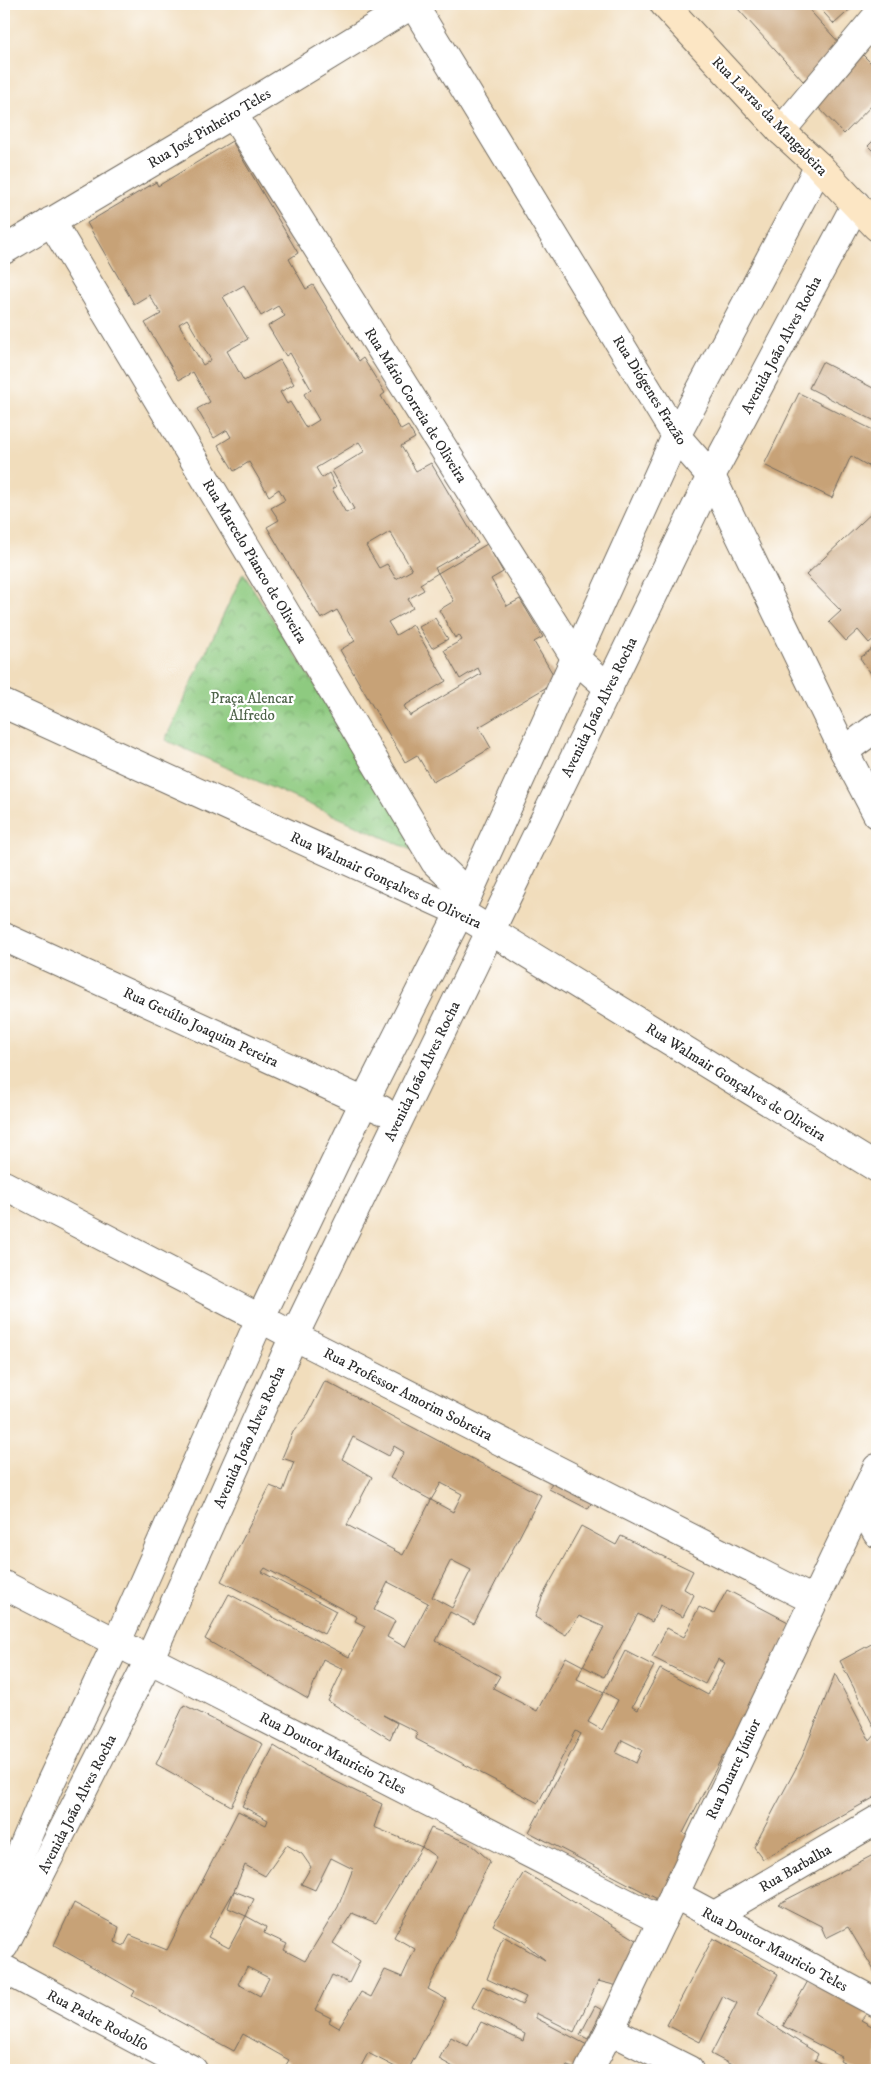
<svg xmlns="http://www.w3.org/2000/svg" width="881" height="2074" font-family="'IM FELL DW Pica',serif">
  <defs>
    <pattern id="park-crowns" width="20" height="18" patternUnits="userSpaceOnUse" patternTransform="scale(1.25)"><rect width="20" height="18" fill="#8eca80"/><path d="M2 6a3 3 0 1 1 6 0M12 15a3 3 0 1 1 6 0" fill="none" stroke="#74a469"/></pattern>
  </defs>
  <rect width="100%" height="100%" fill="#fff"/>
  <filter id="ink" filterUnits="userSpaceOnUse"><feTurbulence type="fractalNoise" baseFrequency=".02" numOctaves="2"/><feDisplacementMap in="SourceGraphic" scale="10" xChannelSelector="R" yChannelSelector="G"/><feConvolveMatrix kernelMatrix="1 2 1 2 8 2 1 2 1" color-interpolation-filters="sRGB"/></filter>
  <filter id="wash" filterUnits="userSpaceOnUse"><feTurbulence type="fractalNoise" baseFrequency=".0096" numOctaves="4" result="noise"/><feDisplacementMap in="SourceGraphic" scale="20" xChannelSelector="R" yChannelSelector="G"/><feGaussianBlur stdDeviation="1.12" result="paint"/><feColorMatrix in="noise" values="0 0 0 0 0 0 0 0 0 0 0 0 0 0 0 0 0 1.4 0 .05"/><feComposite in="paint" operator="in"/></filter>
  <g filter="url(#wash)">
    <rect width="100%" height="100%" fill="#f1ddbc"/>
    <path fill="url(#park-crowns)" stroke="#5c7a56" d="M243,573L425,856L165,740Z"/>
    <g id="blocks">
      <g fill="#c7a277" fill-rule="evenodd">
        <path d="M743,4H804L842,46L803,81L738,9Z"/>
        <path d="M816,4H856L834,24Z"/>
        <path d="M863,55L877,69V100L844,134L815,104Z"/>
        <path d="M877,137V155L868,146Z"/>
        <path d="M232,141L298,253L289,259L306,289L313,285L359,361L363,358L385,393L381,396L401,430L408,426L415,438L401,446L416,471L431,463L478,543L435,568L438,573L420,584L424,590L408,599L413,608L388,622L396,635L413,625L446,681L404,706L410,716L481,674L478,668L460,679L444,650L462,640L459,635L455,638L439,610L454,601L438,573L487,544L503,572L491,579L507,606L520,599L543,637L534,642L557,681L479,727L491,748L433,782L417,755L405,762L340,650L355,641L337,610L321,619L267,527L279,520L271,508L285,500L279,489L269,496L249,462L234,471L218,445L231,437L227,430L214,438L197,409L210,402L193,372L179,380L145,323L161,314L149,295L134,304L87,223L156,182L158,186ZM244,285L261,316L278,306L285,316L268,326L286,356L290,353L311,389L304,394L319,420L306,428L290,402L287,404L280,392L294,384L280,360L244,381L227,351L248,339L223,297ZM187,319L211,360L203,365L179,324ZM359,442L365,451L332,471L354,509L346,513L332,489L336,487L329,473L322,478L316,468ZM390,532L412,570L396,579L387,564L379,568L366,546Z"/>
        <path d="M822,362L877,390V422L809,388Z"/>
        <path d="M799,393L877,432V471L851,456L832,498L764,465Z"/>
        <path d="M877,473V485L872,482Z"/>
        <path d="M877,508V636L869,643L858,630L846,641L829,622L841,611L806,575Z"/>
        <path d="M435,618L448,639L432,648L419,627Z"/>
        <path d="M877,645V682L860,658Z"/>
        <path d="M325,1381L541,1495L474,1624L450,1612L436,1641L500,1676L493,1688L537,1711L566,1657L583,1666L577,1679L604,1692L588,1722L602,1730L618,1700L604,1692L625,1651L654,1666L632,1707L638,1710L660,1669L708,1695L725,1663L718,1659L705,1684L652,1657L667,1628L684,1637L699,1607L714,1614L727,1590L792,1624L731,1759L723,1755L683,1833L694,1840L663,1902L529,1832L581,1734L576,1731L538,1803L416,1739L417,1732L383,1715L397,1723L390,1739L328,1701L343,1669L323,1659L308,1699L205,1639L229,1594L349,1657L365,1626L355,1621L357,1617L265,1568L262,1572L336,1611L324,1634L221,1581L270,1486L283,1491L294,1462L282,1458L293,1432L308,1414ZM353,1437L389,1456L394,1446L404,1452L390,1478L431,1500L441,1483L462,1494L453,1512L431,1500L403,1555L347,1525L372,1477L342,1459ZM451,1560L471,1570L452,1608L432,1597ZM388,1582L428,1603L405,1647L387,1637L395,1621L374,1610ZM622,1740L642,1750L636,1763L616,1753Z"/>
        <path d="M554,1478L594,1498L588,1509L549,1489Z"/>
        <path d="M581,1526L616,1545L621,1536L693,1571L684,1589L694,1595L683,1617L660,1605L652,1622L638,1614L604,1677L583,1666L604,1627L579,1616L566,1635L535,1617L543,1595Z"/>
        <path d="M877,1641V1796L763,1859L754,1847L802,1757L835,1674L870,1741L877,1733L840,1661Z"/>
        <path d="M184,1705L263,1744L231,1806L156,1764Z"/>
        <path d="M274,1746L318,1773L382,1804L374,1827L422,1847L376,1923L352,1913L333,1943L360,1961L349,1983L332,1975L315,2010L331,2018L329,2022L339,2028L361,1992L371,1997L385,1970L402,1977L415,1949L394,1937L436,1857L422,1847L431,1828L471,1844L490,1861L428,1989L446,1999L408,2070H401L368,2053L359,2070H283L289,2060L243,2034L234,2051L132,1996L135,1991L54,1945L74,1903L119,1927L115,1942L124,1946L130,1935L167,1950L238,1811L266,1825L268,1820L242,1806ZM287,1845L302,1854L311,1867L301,1884L315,1890L331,1858L353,1869L338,1907L305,1961L284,1950L287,1944L264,1933L266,1927L246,1916L229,1948L208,1937L234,1891L245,1865L265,1876ZM247,1967L269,1978L260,1996L238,1984Z"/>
        <path d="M877,1853L875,1915L877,1971L875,1972L848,1927L826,1938L821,1926L778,1904Z"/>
        <path d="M524,1872L640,1942L618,1986L598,1981L574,2032L536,2013V2018L589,2046L577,2069L567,2066L565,2070H456L457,2069L439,2059L451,2037L468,2046L481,2022L523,2041L525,2034L472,2007L483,1986L522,2005L526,1997L487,1979L503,1936L545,1960L523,1942L493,1925Z"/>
        <path d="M234,1891L254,1899L246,1916L228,1908Z"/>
        <path d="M713,1938L778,1974L757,2015L818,2054L815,2060L835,2070H741L711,2054L737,2003L723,1996L700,2042L667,2025Z"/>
        <path d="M809,1979L867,2013L861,2020L877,2029V2070H857L840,2061L842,2057L783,2026Z"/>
        <path d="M595,2006L602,2010L588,2039L580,2035Z"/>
      </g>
    </g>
  </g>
  <g filter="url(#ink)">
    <use href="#blocks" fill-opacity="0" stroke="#70695e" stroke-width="1"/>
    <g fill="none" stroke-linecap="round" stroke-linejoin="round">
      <g stroke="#70695e" stroke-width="30">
        <g id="street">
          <path d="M413,4L676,436L711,476L844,751L877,814"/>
          <path d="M233,114L576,659L609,688"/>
          <path d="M781,131L877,16"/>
          <path d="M51,221L435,862L468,894"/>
          <path d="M4,250L233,114L413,4"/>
          <path d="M4,704L460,912L877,1168"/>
          <path d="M844,751L877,727"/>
          <path d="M4,937L382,1110"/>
          <path d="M4,1185L294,1336L813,1600"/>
          <path d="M860,1503L877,1533"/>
          <path d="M4,1585L662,1921"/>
          <path d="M4,1892L48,1788L116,1644L260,1319L364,1102L460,912L676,436L819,166"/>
          <path d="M674,1894L877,2003"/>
          <path d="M713,1916L877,1820"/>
          <path d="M4,1946L149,1660L294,1336L711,476L856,204"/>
          <path d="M4,1969L193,2070"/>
          <path d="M610,2030L689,2070"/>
          <path d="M589,2070L610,2030L877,1468"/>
        </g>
      </g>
      <g stroke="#70695e" stroke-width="30">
        <path id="secondary" d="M664,4L781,131L819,166L877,227"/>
      </g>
      <use href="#street" stroke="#fff" stroke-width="28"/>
      <use href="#secondary" stroke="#fce6c4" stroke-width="28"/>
    </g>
  </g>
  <g text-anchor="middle" stroke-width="4.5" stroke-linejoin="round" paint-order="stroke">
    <g font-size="15" fill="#2b2b2b" stroke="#fff">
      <text transform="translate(770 116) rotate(46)" y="5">Rua Lavras da Mangabeira</text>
      <text transform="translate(209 128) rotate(-31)" y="5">Rua José Pinheiro Teles</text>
      <text transform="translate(781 345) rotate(-62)" y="5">Avenida João Alves Rocha</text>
      <text transform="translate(650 390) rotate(58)" y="5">Rua Diógenes Frazão</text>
      <text transform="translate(416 405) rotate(58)" y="5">Rua Mário Correia de Oliveira</text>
      <text transform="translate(255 561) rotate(59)" y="5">Rua Marcelo Pianco de Oliveira</text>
      <text transform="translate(599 707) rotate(-64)" y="5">Avenida João Alves Rocha</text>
      <text transform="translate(386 880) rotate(25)" y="5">Rua Walmair Gonçalves de Oliveira</text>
      <text transform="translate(201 1027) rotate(25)" y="5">Rua Getúlio Joaquim Pereira</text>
      <text transform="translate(422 1071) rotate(-64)" y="5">Avenida João Alves Rocha</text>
      <text transform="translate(736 1082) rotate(32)" y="5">Rua Walmair Gonçalves de Oliveira</text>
      <text transform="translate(408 1394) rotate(27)" y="5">Rua Professor Amorim Sobreira</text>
      <text transform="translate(249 1437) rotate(-66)" y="5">Avenida João Alves Rocha</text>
      <text transform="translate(333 1753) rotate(27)" y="5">Rua Doutor Mauricio Teles</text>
      <text transform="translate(733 1769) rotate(-65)" y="5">Rua Duarte Júnior</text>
      <text transform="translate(77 1804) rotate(-63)" y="5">Avenida João Alves Rocha</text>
      <text transform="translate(795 1868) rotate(-30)" y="5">Rua Barbalha</text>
      <text transform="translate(775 1949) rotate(28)" y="5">Rua Doutor Mauricio Teles</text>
      <text transform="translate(98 2020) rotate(28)" y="5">Rua Padre Rodolfo</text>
    </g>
    <g font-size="15" fill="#4e6349" stroke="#fff">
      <text x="252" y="703">Praça Alencar<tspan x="252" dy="17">Alfredo</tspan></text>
    </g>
  </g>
  <rect width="881" height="2074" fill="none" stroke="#fff" stroke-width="20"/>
</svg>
